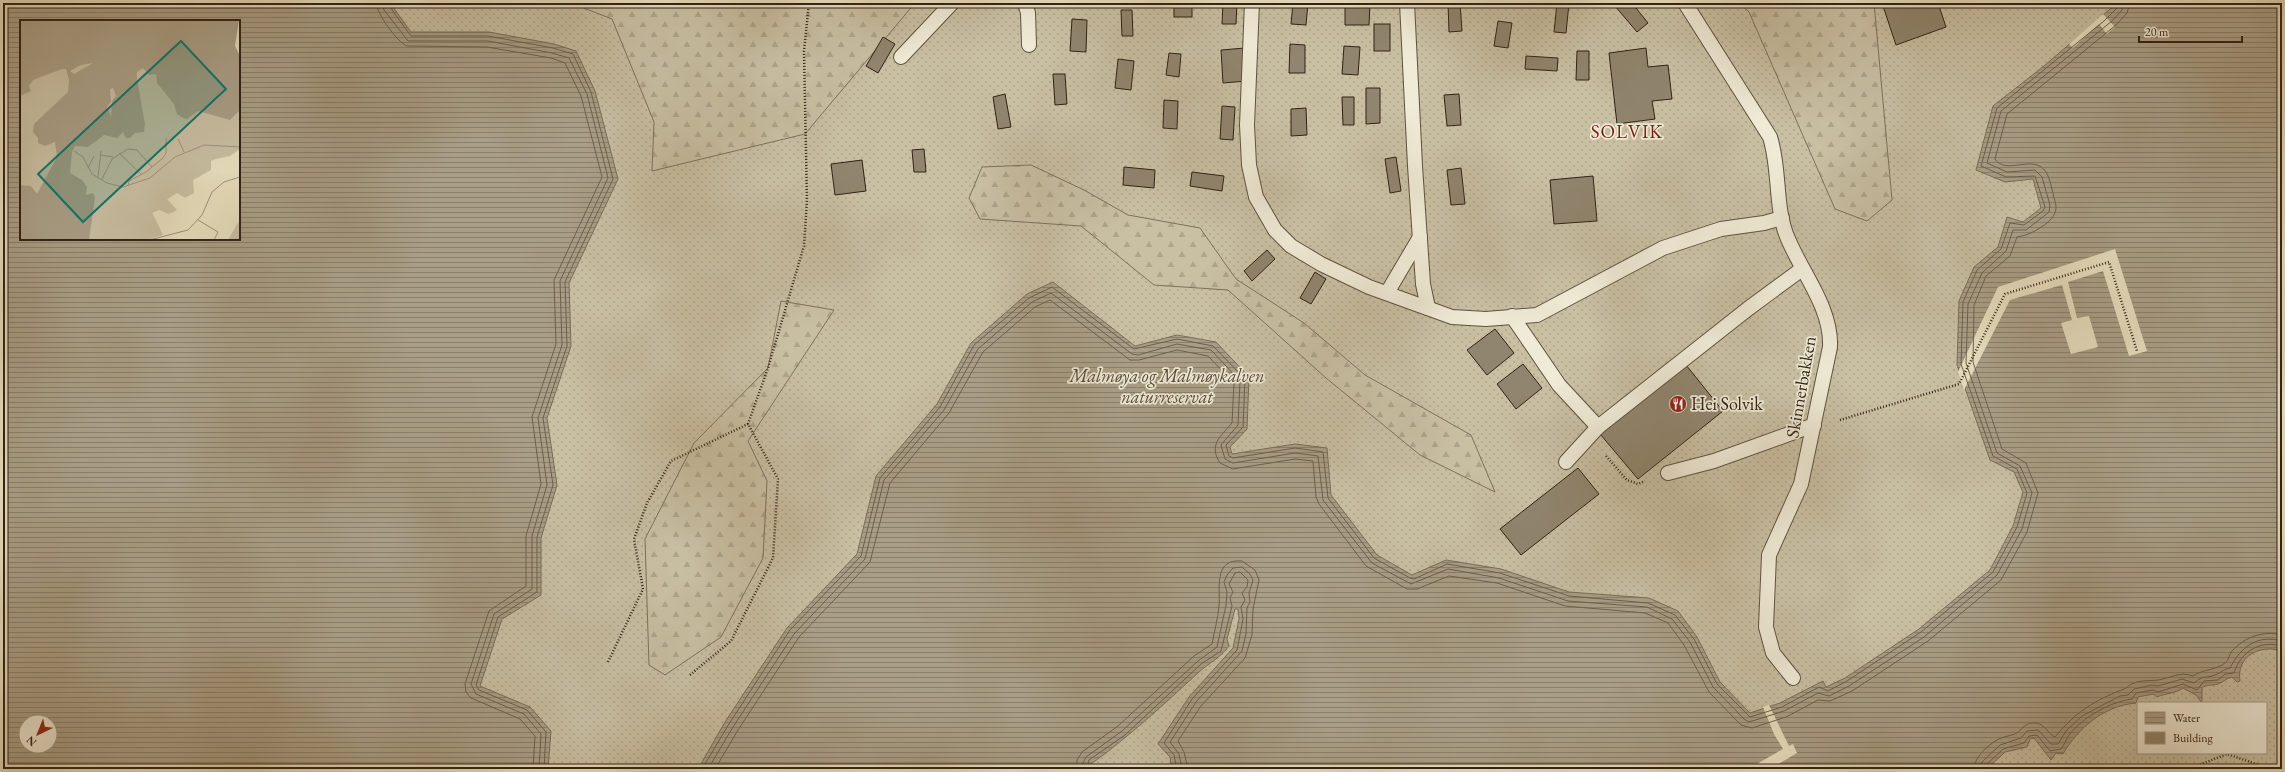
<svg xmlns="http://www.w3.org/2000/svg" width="2285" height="772" font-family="'EB Garamond',serif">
  <defs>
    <pattern id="grass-dots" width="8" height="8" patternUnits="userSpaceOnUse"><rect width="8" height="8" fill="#c9c0a4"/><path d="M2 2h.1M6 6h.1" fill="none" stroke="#ada58c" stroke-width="1.8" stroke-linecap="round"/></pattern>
    <pattern id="forest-firs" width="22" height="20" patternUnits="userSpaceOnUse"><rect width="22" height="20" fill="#c9c0a4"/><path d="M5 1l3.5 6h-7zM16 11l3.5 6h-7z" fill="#ada58c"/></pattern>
    <pattern id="water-rules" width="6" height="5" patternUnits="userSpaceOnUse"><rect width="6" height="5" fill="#a99f87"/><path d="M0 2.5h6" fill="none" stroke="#8a816d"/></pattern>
  </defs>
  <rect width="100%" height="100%" fill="#e8e0c1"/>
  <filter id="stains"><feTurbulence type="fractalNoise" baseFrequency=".005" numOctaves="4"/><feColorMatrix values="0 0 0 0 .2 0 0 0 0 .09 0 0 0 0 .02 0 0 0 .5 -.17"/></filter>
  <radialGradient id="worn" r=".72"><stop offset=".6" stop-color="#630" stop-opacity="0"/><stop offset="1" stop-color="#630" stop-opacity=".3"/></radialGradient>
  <path fill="url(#grass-dots)" stroke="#7c715c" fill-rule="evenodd" d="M51,3H2282V769H307L239,21ZM2138,703H2266V753H2138Z"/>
  <g fill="url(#forest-firs)" stroke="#7c715c">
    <path d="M571,3H915L805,134L652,171L654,122L612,19Z"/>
    <path d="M1739,3H1874L1892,200L1867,221L1835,209L1749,12Z"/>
    <path d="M1031,165L1084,190L1128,215L1200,228L1236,279L1304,323L1365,375L1471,435L1495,492L1420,455L1326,378L1228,290L1154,285L1081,226L980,219L969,198L982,167Z"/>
    <path d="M781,301L834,310L748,441L767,481L763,558L721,637L665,675L649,665L645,539L694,443L768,368Z"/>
  </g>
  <g fill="url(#water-rules)" stroke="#796d59" fill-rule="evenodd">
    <path d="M3,3H390L411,32H489L554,44L576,51L595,91L618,179L569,283L571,346L547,418L557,485L541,538V595L502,619L480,686L530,707L551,731L548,769H3ZM21,21H239V239H21ZM26,722H50V746H26Z"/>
    <path d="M2117,3H2282V651C2260,644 2236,656 2240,681L2237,682L2232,677C2226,678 2224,682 2218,684C2211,686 2207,684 2202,688V703L2196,695L2183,688C2175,694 2166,693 2157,697L2153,694L2138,697L2136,703C2104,706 2079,727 2063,754L2056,753L2051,760L2034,738L2030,739L2027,747L2005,752L1987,769H1175L1171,765L1170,757L1158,744L1189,697L1233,648L1239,619L1238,609H1235L1227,639L1229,646C1220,658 1209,663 1199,672C1164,704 1130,736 1091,764L1095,769H698L725,722L787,628L857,554L876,476L937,404L971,343L1027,294L1053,282L1135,346L1177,335L1216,342L1249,377L1247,429L1230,447L1232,454L1295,444L1327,448L1331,495L1377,555L1412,575L1446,560L1501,569L1569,592L1649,598L1678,611L1697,637L1720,682L1750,713L1780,703L1823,681L1826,687L1845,678L1919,629L1990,570L2013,526L2023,492L2014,472L1990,460L1957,365L1959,301L1974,267L1998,247L2007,217L2023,222L2041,208L2033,179L2005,182L1976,170L1993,106L2044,66Z"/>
  </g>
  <g fill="#e8e0c1">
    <path d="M2103,14L2115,27L2107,34L2099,24L2073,48L2069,44Z"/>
    <path d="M2115,249L2147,351L2129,356L2103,271L2068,282L2077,318L2089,316L2098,347L2071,354L2061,323L2072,320L2062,285L2010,300L1964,390L1958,372L1998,287Z"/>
    <path d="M1769,705L1789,746L1793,744L1797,753L1770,769H1748L1783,749L1774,734L1763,707Z"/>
  </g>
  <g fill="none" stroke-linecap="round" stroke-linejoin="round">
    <g stroke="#6c604e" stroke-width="1">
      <path d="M376,3C377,14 397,42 407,46L487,47L551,58L565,63L581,96L602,177L554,280L556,344L532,417L541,484L526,536V586L489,611L465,684L466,692L471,698L520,719L535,736L533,769"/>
      <path d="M382,3L384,10L408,41H488L552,53L569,58L587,94L608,178L560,281L562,345L538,418L547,485L532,536V589L494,614L471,684L476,694L524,714L541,734L539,769"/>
      <path d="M387,3L411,36H488L553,48L573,54L591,92L613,179L565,282L567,346L543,418L553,485L537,537V592L498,617L476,685L479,690L527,710L546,732L544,769"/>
      <path d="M702,769L729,724L790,630L861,556L880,478L940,407L974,345L1029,298L1052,287L1134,349L1177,339L1213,346L1245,379L1243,427L1226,445L1229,456L1233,458L1295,448L1323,452L1328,498L1374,558L1410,578L1414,579L1447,564L1500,573L1569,596L1648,603L1675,615L1694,639L1717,684L1750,717L1782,707L1819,687L1828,691L1847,681L1921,632L1993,572L2017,527L2027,493L2017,469L1993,456L1961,364L1963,302L1977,270L2001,249L2010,223L2024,225L2043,211L2045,207L2035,176L2006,177L1981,166L1997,108L2104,21L2118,7L2119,3"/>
      <path d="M708,769L733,727L794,634L865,559L884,480L944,410L978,349L1032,302L1051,293L1132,354L1138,355L1177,344L1211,350L1240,381L1238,425L1221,445L1225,459L1233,463L1295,453L1318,456L1323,500L1372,563L1411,584L1448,569L1499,578L1568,601L1647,607L1672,619L1690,642L1713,687L1744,719L1749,722L1784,711L1818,693L1829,696L1849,686L1924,637L1997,575L2022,529L2032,493L2020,466L1997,453L1966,363L1968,304L1982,273L2006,251L2013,230H2026L2049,212L2050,205L2042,177L2035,170L2007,172L1987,163L2001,111L2112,21L2122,10L2124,3"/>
      <path d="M715,769L738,730L799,637L870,562L890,483L949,413L983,352L1035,307L1050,300L1130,360H1139L1177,350L1208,356L1234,383L1232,423C1221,436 1208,445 1220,463L1233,469L1295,459L1313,461L1316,497L1319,504L1366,566L1407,589H1417L1449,576L1497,583L1565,606L1645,613L1668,623L1684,645L1709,692L1741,725L1752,728L1786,717L1818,700L1830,701L1852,691L1928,641L2001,580L2027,532L2038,493L2026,463L2002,449L1973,362L1974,305L1986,276L2010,256L2017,237C2029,235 2036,231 2047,223C2054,217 2058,211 2055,201C2052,192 2051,180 2046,172C2034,153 2006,176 1995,159L2007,114L2116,25L2127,13L2130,3"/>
      <path d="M1077,769V760L1082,752L1118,726L1194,656L1212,644C1214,632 1218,619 1219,606C1221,591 1212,558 1242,561L1255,570L1259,580L1253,609L1252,635L1245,658L1201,706L1178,741L1184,752L1188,769"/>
      <path d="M1084,769L1083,763L1086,757L1122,731L1198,661L1217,647L1226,605L1227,592L1224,582L1227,575L1233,568L1242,567L1250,574L1253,580L1249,593L1250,602L1247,608L1246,634L1242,651L1196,702L1170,742L1179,754L1182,769"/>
      <path d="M1090,769L1088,764L1089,760L1125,735L1201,664L1221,651L1232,606L1230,598L1233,592L1229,584L1235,573L1240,572L1248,580L1247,587L1242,593L1245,600L1241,607L1243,619L1237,650L1192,699L1164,743L1174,755L1177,769"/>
      <path d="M1974,769C1974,757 1989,744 1999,739C2004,736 2012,736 2017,733C2023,728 2026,722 2036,723C2045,724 2048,734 2055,737C2076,712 2093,701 2124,689C2127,688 2130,684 2134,683C2142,680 2150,681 2158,680C2171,678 2180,671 2193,676C2203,669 2218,670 2226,662C2229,660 2229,654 2232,651C2245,637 2263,630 2282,635"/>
      <path d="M1980,769L1982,762L2000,745L2021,738L2027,731L2038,730L2051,744H2058L2066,731L2082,716L2120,696L2128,695L2134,689L2152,685L2158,686L2182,679L2194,683C2205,674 2205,679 2215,675C2221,673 2223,669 2230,668C2241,647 2257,634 2282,641"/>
      <path d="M1985,769L1986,765L2003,749L2024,743L2029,736L2037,735L2050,751L2061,749C2064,745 2066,740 2069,735C2083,717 2110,702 2132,699L2136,693L2153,690L2158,692L2183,684L2197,690L2204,681L2218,680L2225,674L2234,673C2241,651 2260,640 2282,646"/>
    </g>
  </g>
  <g fill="#90856e" stroke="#302215">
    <rect x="1174" y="3" width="18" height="14"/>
    <path d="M1223,3H1237L1236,24H1222Z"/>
    <path d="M1293,3H1308L1306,25L1291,24Z"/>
    <path d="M1345,3H1370L1369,25H1345Z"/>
    <path d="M1448,3H1460L1462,31L1449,32Z"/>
    <path d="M1557,3H1569L1566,33L1554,32Z"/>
    <path d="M1619,3H1632L1648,23L1637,32L1615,6Z"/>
    <path d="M1882,3H1938L1946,27L1896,45Z"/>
    <path d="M1121,10H1132L1133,36H1122Z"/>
    <path d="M1072,19L1087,20L1086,52L1070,51Z"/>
    <path d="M1498,21L1512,23L1508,48L1494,46Z"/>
    <rect x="1374" y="24" width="16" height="27"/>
    <path d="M883,37L895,44L878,73L866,66Z"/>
    <path d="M1290,44L1305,45V73H1289Z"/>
    <path d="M1344,46L1360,47L1358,75L1342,74Z"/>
    <path d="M1245,48L1247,81L1223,83L1221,50Z"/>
    <path d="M1646,48L1648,67L1668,65L1672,99L1652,101L1655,119L1617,124L1609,53Z"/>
    <path d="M1577,51H1589V80H1576Z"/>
    <path d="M1169,53L1181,54L1179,77L1166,75Z"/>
    <path d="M1526,56L1558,58L1557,71L1525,69Z"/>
    <path d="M1118,59L1134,61L1131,90L1115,88Z"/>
    <path d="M1053,74H1065L1067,104L1055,105Z"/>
    <path d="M1366,88H1380V123L1366,124Z"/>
    <path d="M1005,94L1011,127L998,129L993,97Z"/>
    <path d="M1459,94L1461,125L1447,126L1444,95Z"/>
    <path d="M1342,97H1354V125H1343Z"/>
    <path d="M1164,100L1178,101L1177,129L1163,128Z"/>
    <path d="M1222,106L1235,107L1233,140L1220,139Z"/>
    <path d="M1306,108L1307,135L1291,136V109Z"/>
    <path d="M924,149L926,172H914L912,150Z"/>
    <path d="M1396,157L1401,191L1390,193L1385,159Z"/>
    <path d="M862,160L866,191L835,195L831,164Z"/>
    <path d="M1124,167L1155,170L1154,188L1123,185Z"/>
    <path d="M1461,168L1465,204L1451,205L1447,170Z"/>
    <path d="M1192,172L1224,176L1222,191L1190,186Z"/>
    <path d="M1593,176L1597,221L1554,224L1550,180Z"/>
    <path d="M1267,250L1275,259L1252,281L1244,271Z"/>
    <path d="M1315,272L1326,279L1311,304L1300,298Z"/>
    <path d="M1495,329L1514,353L1487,375L1467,350Z"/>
    <path d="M1523,364L1542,388L1516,409L1497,384Z"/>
    <path d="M1686,365L1723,411L1638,479L1600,434Z"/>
    <path d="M1578,468L1599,494L1521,555L1500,529Z"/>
  </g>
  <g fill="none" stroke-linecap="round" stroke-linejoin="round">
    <g stroke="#5e5240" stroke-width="16">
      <g id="lane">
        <path d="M1025,3L1028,13L1029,45"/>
        <path d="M1252,3L1247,125L1249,165L1256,197L1275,230L1291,246L1321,264L1369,287L1452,317L1486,319L1537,315L1663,248L1721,229L1764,223L1782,218"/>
        <path d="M1407,3L1415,166L1423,284L1428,308"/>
        <path d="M1685,3L1770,137C1780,169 1775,204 1786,234C1800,271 1832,307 1830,347L1801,484L1769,555L1766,627L1773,653L1793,678"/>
        <path d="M901,57L952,3"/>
        <path d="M1387,293L1420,237"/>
        <path d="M1512,316L1559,385L1598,427"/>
        <path d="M1566,462L1598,427L1749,308L1802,269"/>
        <path d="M1668,473L1714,461L1814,425"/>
      </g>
    </g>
    <g stroke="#302215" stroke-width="2.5" stroke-dasharray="1 2" stroke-linecap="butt">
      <path d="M1840,420L1959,384L2005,294L2109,262L2137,351"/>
      <path d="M1606,456L1627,480L1638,484L1645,481"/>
      <path d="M608,662L643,589L634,539L647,503L671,461L748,424"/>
      <path d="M690,675L731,641L773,558L778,479L748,424L768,368L804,246L807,200L804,51L809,3"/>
      <path d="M2189,769L2227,754L2265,767L2282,764"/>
    </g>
    <use href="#lane" stroke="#f0ebd7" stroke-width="14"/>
  </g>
  <defs>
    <g id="restaurant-disc" transform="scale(0.9)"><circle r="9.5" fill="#8f2418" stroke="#f0ebd7"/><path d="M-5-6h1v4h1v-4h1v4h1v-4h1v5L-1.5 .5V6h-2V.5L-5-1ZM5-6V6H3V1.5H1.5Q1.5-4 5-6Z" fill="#fff"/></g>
  </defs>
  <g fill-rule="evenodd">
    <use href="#restaurant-disc" x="1678" y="404"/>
  </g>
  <g text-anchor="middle" stroke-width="3.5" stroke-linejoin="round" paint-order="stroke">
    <g font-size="18" font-style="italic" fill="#564a39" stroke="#f0ebd7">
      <text x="1167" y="382">Malmøya og Malmøykalven<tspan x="1167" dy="21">naturreservat</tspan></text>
    </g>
    <g font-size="18" fill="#302215" stroke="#f0ebd7">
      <text transform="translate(1801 387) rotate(-80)" y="6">Skinnerbakken</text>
    </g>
    <g font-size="18" fill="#302215" stroke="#f0ebd7" text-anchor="start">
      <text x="1691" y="410">Hei Solvik</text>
    </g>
    <g font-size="19" letter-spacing="1" fill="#7a1f14" stroke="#f0ebd7">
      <text x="1627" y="138">SOLVIK</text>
    </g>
  </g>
  <g transform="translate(20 20)">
    <rect width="220" height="220" fill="#e8e0c1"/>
    <path d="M29,29L220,40V129L188,142L169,165L131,190L143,215L125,220H49L0,194V45Z" fill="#c9c0a4"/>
    <path d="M125,65L134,73L139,95L136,98L133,85L126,78ZM0,85L6,92L15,93V97L6,103L15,133L0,153ZM220,95V129L210,136L191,140V150L173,160L174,173L165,178L154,171L145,177L157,190L149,194L139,190L128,195L135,217L128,220H75L81,194L90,181L76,164L105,170L130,161L150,143L148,107L155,96L166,103L184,99L199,105L203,101L211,103ZM132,112L135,115L132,118L118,124L89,127L84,125L112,122ZM220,200V220H208L216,206Z" fill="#c9c0a4"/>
    <path d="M0,0H219L215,26L220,36V90L210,100L178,91L167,99L163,98L157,94L154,84L137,63L136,54L129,55L123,48L117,52V59L125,104L124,112L115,113L110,118H106L103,112L97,118L84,115L68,127L55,126L52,132L50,153L62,160L67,167L66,175L73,173L75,178L69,220H0V165L11,166L17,174L37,137L35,122L25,126L18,123V118L13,112L14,104L48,72L49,60L46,49H42L13,60L9,66L11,71L0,76ZM73,43L54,54L50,51L61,45ZM93,68L96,76L92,81L91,97L87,87L91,82L90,69Z" fill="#a99f87" fill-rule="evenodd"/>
    <path fill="none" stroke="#9e947c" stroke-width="1" d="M158,119L164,132M54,131L63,137L72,154L87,163L103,167L130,158L155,137L184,125L220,127M99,133L122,155M81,135L93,137M68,148L74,136M78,157L81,131M82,159L92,139L108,129L117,130L132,147M108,166L109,161L126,152L143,138L146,133V118M178,200L198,212L194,220M129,220L168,210L182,195L192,172L204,162L220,157"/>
    <path fill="#0f766e" fill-opacity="0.15" stroke="#0f766e" stroke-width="2" d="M161,21L206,69L63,202L18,154Z"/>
    <rect width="220" height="220" fill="none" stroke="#302215" stroke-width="2"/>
  </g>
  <rect width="2285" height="772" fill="none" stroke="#e8e0c1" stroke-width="16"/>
  <rect x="4" y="4" width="2277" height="764" fill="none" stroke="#302215" stroke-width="2"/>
  <rect x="8" y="8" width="2269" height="756" fill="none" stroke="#302215"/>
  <rect x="2137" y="702" width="130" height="52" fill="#f0ebd7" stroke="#a39b89"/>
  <rect x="2145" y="712" width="20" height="12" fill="url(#water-rules)" stroke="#a39b89"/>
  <text x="2173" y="722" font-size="12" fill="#302215">Water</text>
  <rect x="2145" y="732" width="20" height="12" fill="#90856e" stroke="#a39b89"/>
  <text x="2173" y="742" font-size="12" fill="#302215">Building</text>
  <g transform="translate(38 734) rotate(223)"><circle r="19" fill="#f0ebd7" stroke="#a39b89"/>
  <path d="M0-3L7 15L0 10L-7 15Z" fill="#8f2418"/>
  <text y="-6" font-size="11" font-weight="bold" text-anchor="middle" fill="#302215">N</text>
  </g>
  <path d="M2139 36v6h103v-6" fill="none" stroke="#302215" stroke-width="2"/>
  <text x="2145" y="36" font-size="12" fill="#302215" stroke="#f0ebd7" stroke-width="3" paint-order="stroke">20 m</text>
  <rect width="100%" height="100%" filter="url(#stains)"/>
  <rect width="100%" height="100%" fill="url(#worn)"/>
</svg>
